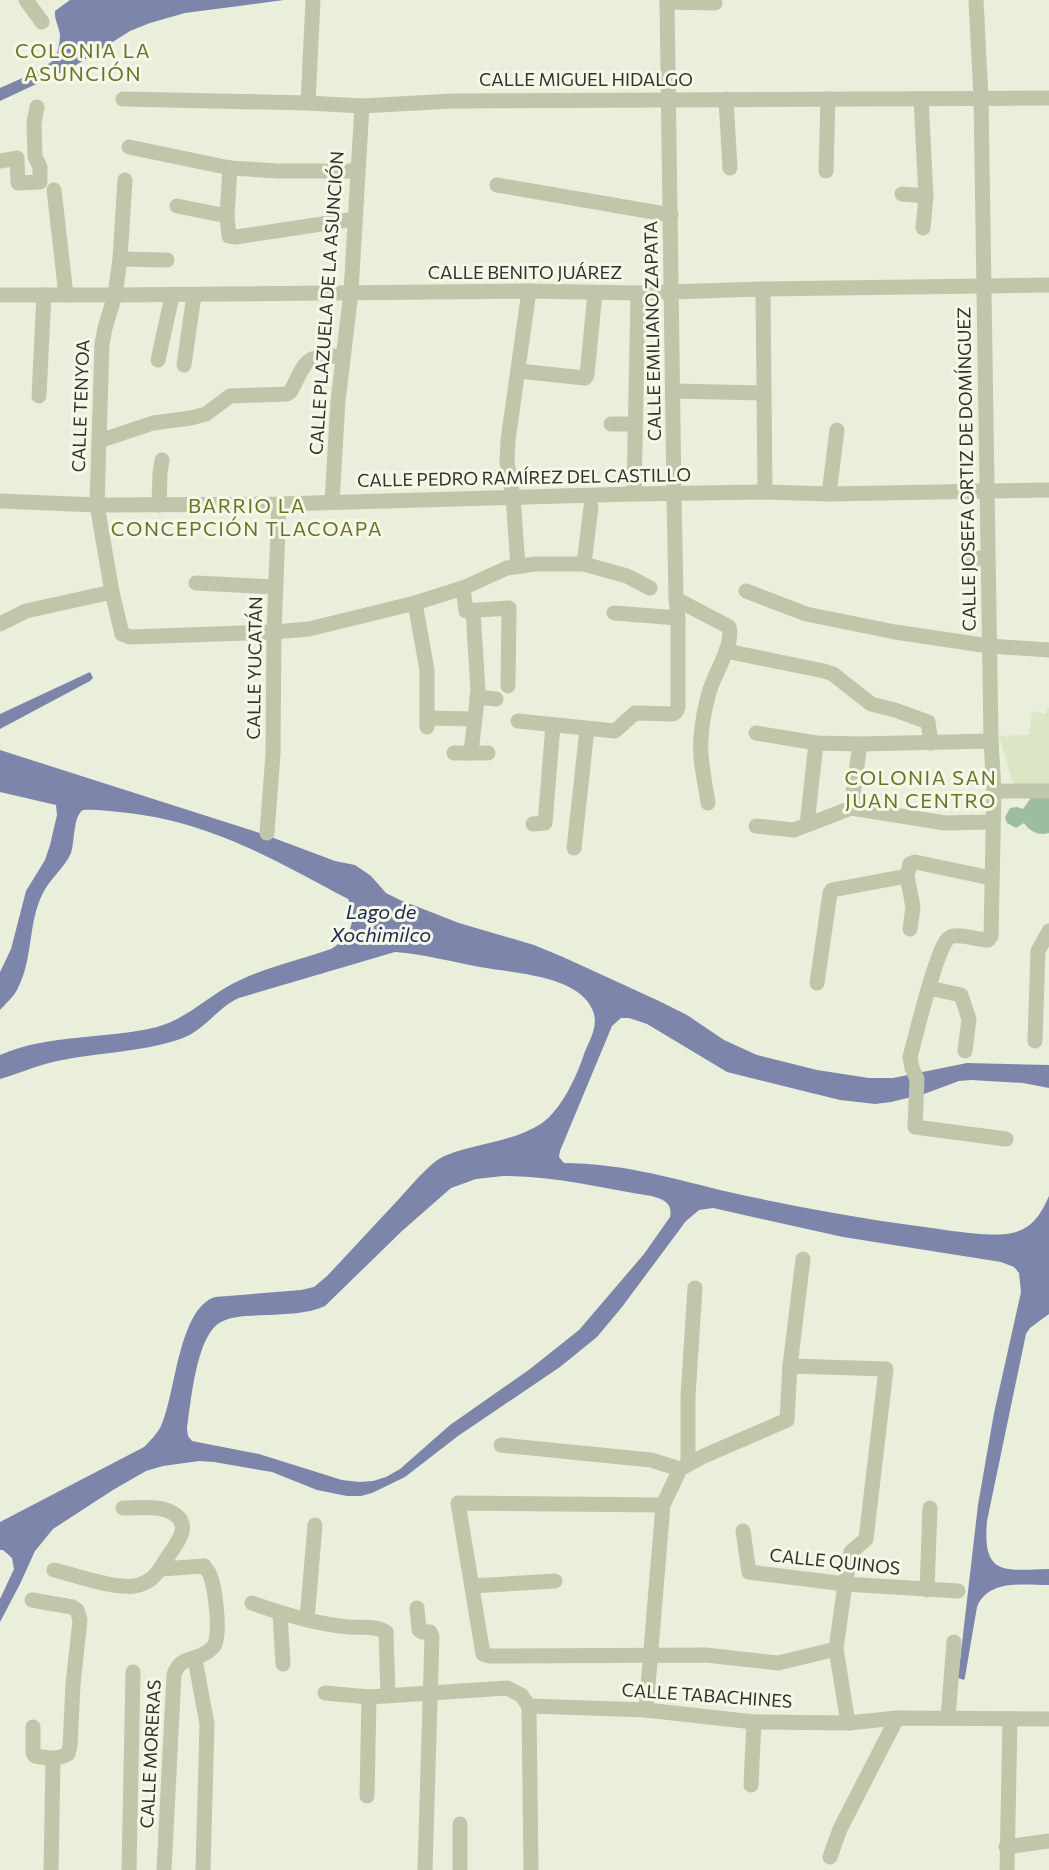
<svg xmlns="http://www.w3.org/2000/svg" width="1049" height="1870" font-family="Commissioner,sans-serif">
  <rect width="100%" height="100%" fill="#eaefdc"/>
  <path fill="#9dbda0" d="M1049,796V833C1039,836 1030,832 1024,823L1016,828L1007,823L1005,817L1010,808L1017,807L1023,809L1031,798Z"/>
  <path fill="#dbe6c4" d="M1048,708H1049V785L1014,786L999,736L1029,735L1032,711L1045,714Z"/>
  <g fill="#7d86aa" fill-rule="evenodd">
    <path d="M70,0H284L185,13L150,23L130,31L73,67L0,101V88C13,82 47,69 55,58C58,53 60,41 60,35C59,26 54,20 55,11Z"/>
    <path d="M90,672L93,678L90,681L0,729V714Z"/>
    <path d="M0,750L263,834L335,861L355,865L371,876L386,893L400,900L459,923L534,945L563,957L659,1001L687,1015L724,1040L757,1055L817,1070L869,1078H893L967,1063L1049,1065V1088L1023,1083L971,1080L959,1081L924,1094L891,1102L875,1104L840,1100L727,1072L647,1024L629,1018H621L612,1026L560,1151L559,1157L564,1163C618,1163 668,1177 720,1190C786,1205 851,1217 917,1226C942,1229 989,1238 1012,1233C1033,1228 1041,1214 1049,1196V1314L1030,1328L1026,1334L987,1521C982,1577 1005,1570 1049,1569V1585C1024,1585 988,1579 977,1607L965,1677L964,1680L958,1678L978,1505L994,1413L1021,1292L1019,1273L1014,1267L1001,1262L843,1237L713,1208L699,1210L686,1221L622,1307L597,1337L560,1367L458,1436L405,1477L372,1493L361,1496H347L317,1490L272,1472L214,1462L199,1461L163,1466L146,1471L113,1490L53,1529L35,1551L20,1584L0,1622V1599L14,1569L12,1558L3,1550H0V1522L144,1447C150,1441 157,1434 161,1426C176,1394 178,1309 215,1297L301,1290L314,1287L327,1276C351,1251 374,1225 398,1200C410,1187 422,1172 436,1161C444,1155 455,1152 465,1149C490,1142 520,1138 542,1123C561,1110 577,1076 584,1054C589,1041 599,1026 593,1011C580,975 511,973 480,967C452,962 424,954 395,952L239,998C218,1007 206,1029 183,1038C141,1053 96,1052 53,1062C35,1066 18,1074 0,1079V1055C51,1033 104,1040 157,1027C186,1019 206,998 232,984C259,969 300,960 331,949C349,939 359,919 348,899C273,859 207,820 119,812C107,811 95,809 83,810C73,816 75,841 71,853C64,869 49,879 42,895C28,924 33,959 18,988C14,997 6,1003 0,1010V972L11,949L26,891L45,860L50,845L57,815L56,805L0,792ZM503,1176C553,1176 602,1188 651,1196C663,1199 673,1203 670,1217L644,1254L579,1330L530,1369L450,1425L400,1469L386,1477L373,1481L359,1482L342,1480L259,1454L192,1441L188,1436L187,1429C191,1403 196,1335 221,1322C234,1315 252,1316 267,1315C287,1314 307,1314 325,1306L402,1231L451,1188L476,1179Z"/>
  </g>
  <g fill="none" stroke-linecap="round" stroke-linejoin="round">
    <g stroke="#c0c6a9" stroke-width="15">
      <path d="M26,0L42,22"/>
      <path d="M976,0L981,98L991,741L994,791L991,936L988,940C978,940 959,933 950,937C938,941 915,1039 910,1057L912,1068L917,1079L915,1127L1006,1139"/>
      <path d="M667,2L715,3"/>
      <path d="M123,99L308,103L362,106L452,101L1049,98"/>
      <path d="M726,99L730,168"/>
      <path d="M921,99L926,196L923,228"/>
      <path d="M308,103L313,0"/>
      <path d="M129,147L230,168L279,171H357"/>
      <path d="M0,161L17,158L18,183L40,182V167L35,157L34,123L37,107"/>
      <path d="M230,168L227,216L229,236L236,237L355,219"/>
      <path d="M826,171L828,99"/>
      <path d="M125,180L120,259L115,295L105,328L102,344L97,505L112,592L122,634L130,637L274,632L309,629L415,603L463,588L507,568L535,564H584L627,576L650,588"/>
      <path d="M497,185L671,215"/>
      <path d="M54,190L66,295"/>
      <path d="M902,194L926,196"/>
      <path d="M177,206L227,216"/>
      <path d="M120,259L167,260"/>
      <path d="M763,289L765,492"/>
      <path d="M0,295H115L529,291L638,293L763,289L1049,285"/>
      <path d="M158,360L171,301V294"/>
      <path d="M184,365L194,295"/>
      <path d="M518,371L585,378L587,375L595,293"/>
      <path d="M673,391L764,393"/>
      <path d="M39,396L44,295"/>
      <path d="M611,424H635"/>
      <path d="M99,441L153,423L191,418L206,414L230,396L287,394L291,391C307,359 305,355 343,356"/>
      <path d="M634,494L638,293"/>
      <path d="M829,494L837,430"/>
      <path d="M0,501L97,505L279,504L634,494L765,492L829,494L1049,490"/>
      <path d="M332,502L338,401L351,292L362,106"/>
      <path d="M159,505L160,473L162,460"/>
      <path d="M967,557L987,559"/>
      <path d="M584,564L591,507"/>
      <path d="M518,566L513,497L507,462L508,440L529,291"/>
      <path d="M196,583L275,587"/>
      <path d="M463,588L466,611L509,608L508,686"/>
      <path d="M746,591L806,614L895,632L989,646L1049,650"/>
      <path d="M676,599L729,627C734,646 714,673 709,693C705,707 702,723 701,738C699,760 705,781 708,803"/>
      <path d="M415,603L427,670V727"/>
      <path d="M614,613L678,618"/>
      <path d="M0,624L26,611L112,592"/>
      <path d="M726,651L824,671L833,674L871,704L895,710L928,722L931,743"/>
      <path d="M477,697L496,699"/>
      <path d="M427,718L474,719"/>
      <path d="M518,721L615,731L635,713L672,714L676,712L678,707V618L676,599L674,495L667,0"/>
      <path d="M756,733L816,743L860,744L991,741"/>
      <path d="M454,753H488"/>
      <path d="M471,753L478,691L473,610"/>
      <path d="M994,791H1049"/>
      <path d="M851,808L860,744"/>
      <path d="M533,824L545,823L553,725"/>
      <path d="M807,825L816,743"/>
      <path d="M756,826L794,830L851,808L945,823L992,822"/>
      <path d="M267,833L273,754L274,632L279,504"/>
      <path d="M574,848L587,729"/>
      <path d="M907,876L913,907L910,929"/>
      <path d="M817,983L830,893L832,890L907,876L910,864L915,862L991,878"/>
      <path d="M929,988L961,995L969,1019L965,1051"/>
      <path d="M1035,1041L1038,951L1049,931"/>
      <path d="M790,1366L886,1369L866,1539L851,1552L845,1584L836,1649L848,1723"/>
      <path d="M501,1445L651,1460L680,1469"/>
      <path d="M688,1464V1396L695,1288"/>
      <path d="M663,1505L458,1503L483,1654L489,1656L706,1655L778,1663L836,1649"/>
      <path d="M743,1531L749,1572L845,1584L958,1591"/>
      <path d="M161,1569L204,1566C205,1568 208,1571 209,1573C215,1585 222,1638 213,1647C199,1663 181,1653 174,1675L164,1870"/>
      <path d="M54,1570C75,1575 114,1589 135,1586C140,1585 147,1582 151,1579C158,1573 161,1568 165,1561C172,1549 192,1529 177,1516C163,1504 141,1508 123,1508"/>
      <path d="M472,1586L555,1581"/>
      <path d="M927,1590L930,1508"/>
      <path d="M32,1600L72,1607L77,1610L80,1620L73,1684L70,1746L68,1754C57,1760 47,1758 35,1756L33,1753V1727"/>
      <path d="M252,1603C283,1614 316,1624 349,1627C361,1628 375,1625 386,1632L388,1695"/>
      <path d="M417,1608L419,1630L422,1632H430L432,1636L425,1870"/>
      <path d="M280,1613L283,1664"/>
      <path d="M307,1620L315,1525"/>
      <path d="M195,1659L207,1724L203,1870"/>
      <path d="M325,1693L369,1697L507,1688L521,1695L529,1706L646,1710L754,1722L848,1723L897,1718L1049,1719"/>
      <path d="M529,1706L531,1870"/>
      <path d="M646,1710L663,1505L680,1469L704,1456L787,1420L790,1366L803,1259"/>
      <path d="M948,1718L954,1642"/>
      <path d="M751,1785L754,1722"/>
      <path d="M367,1796L369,1697"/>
      <path d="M1006,1847L1049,1841"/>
      <path d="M830,1857L840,1829L897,1718"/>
      <path d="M51,1870L53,1759"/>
      <path d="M129,1870L133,1672"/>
      <path d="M460,1870V1824"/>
      <path d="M1007,1870L1010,1719"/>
    </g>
  </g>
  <g text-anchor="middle" stroke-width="6" stroke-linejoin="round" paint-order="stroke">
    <g font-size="18" fill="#333428" stroke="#f3f8e8">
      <text x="586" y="86">CALLE MIGUEL HIDALGO</text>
      <text x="525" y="279">CALLE BENITO JUÁREZ</text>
      <text transform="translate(327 303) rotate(-86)" y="6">CALLE PLAZUELA DE LA ASUNCIÓN</text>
      <text transform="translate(653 331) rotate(-91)" y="6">CALLE EMILIANO ZAPATA</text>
      <text transform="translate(81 406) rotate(-88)" y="6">CALLE TENYOA</text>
      <text transform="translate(967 469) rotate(-91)" y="6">CALLE JOSEFA ORTIZ DE DOMÍNGUEZ</text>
      <text transform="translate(524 478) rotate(-1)" y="6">CALLE PEDRO RAMÍREZ DEL CASTILLO</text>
      <text transform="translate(255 668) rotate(-89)" y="6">CALLE YUCATÁN</text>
      <text transform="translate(835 1562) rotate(6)" y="6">CALLE QUINOS</text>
      <text transform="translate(707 1696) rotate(4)" y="6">CALLE TABACHINES</text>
      <text transform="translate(151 1754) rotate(-87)" y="6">CALLE MORERAS</text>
    </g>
    <g font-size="20" letter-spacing="1.5" fill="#717126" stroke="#f3f8e8">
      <text x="83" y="58">COLONIA LA<tspan x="83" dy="23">ASUNCIÓN</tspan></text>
      <text x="247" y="513">BARRIO LA<tspan x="247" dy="23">CONCEPCIÓN TLACOAPA</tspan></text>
      <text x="921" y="785">COLONIA SAN<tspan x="921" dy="23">JUAN CENTRO</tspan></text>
    </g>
    <g font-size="20" font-style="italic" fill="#212a52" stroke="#f3f8e8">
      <text x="381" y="919">Lago de<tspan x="381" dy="23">Xochimilco</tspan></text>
    </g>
  </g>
</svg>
